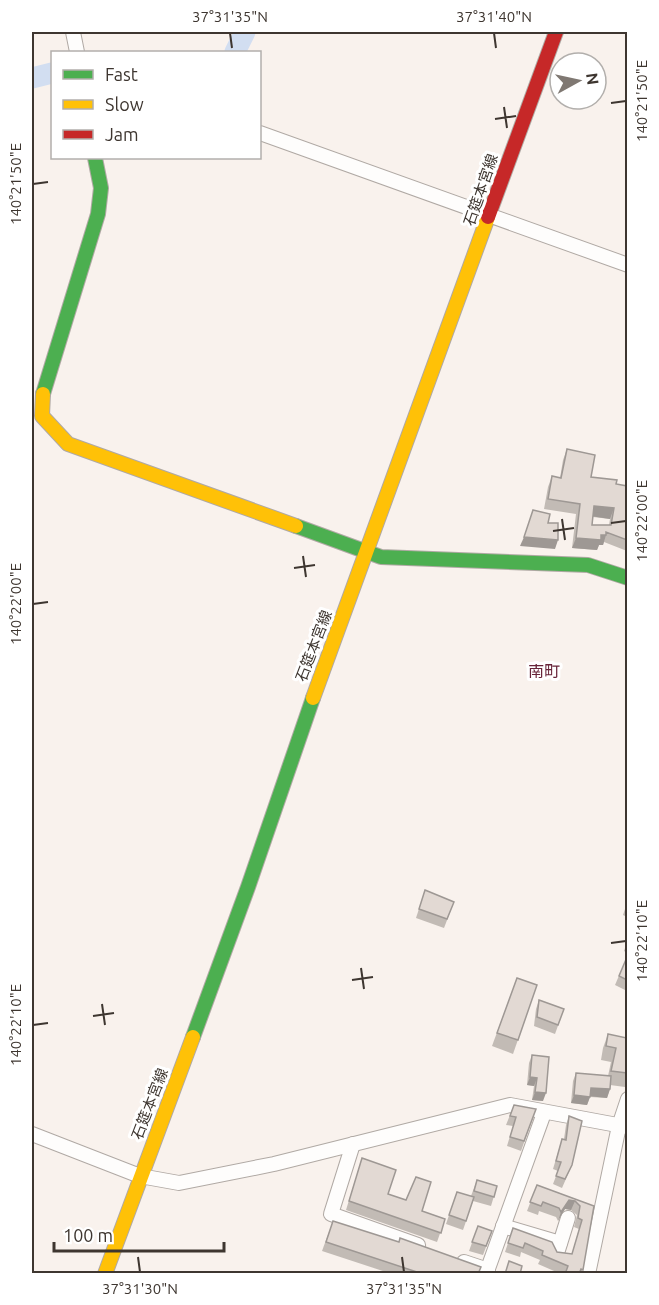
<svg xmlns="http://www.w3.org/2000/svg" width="659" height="1305" font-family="Ubuntu,'Noto Sans JP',sans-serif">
  <rect width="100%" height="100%" fill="#f9f2ed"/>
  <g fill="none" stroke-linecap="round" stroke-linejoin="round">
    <g stroke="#d2def1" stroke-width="21">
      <path d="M235,52L245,32"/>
      <path d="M32,78L52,73"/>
    </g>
    <g stroke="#b0a9a4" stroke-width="16">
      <g id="street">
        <path d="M73,32L77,52"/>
        <path d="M260,133L628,265"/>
        <path d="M32,1134L140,1176L179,1183L274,1164L510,1105L628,1127"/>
        <path d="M353,1144L331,1214L418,1245"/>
        <path d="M503,1226L560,1243"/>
        <path d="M558,1250L568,1218"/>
        <path d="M464,1262L488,1270"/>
        <path d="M486,1274L544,1113"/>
        <path d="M588,1274L619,1126L628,1099"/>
      </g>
    </g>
    <g stroke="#b0a9a4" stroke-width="16">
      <g id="fast">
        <path d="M43,394L98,214L101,188L95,158"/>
        <path d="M296,526L381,557L588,565L628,578"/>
        <path d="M193,1037L248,887L313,698"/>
      </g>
    </g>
    <g stroke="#b0a9a4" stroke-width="16">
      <g id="slow">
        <path d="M43,394L42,416L68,444L296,526"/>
        <path d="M313,698L488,217"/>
        <path d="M105,1274L193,1037"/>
      </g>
    </g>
    <g stroke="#b0a9a4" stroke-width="16">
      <path id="jam" d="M488,217L556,32"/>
    </g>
    <use href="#street" stroke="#fefdfc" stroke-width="14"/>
    <use href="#fast" stroke="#4caf50" stroke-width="14"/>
    <use href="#slow" stroke="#ffc107" stroke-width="14"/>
    <use href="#jam" stroke="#c62828" stroke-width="14"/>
  </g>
  <g fill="#c2bbb5" fill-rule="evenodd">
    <path d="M567,449L591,477L616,484L627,486V551L604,542L603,545H599L597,550L572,548L576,514L544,509L548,487L552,476L560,478L563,460ZM593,517L610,519L609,525H592Z"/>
    <path d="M425,890L454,902L444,928L416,918Z"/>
    <path d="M627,903V917L623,915Z"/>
    <path d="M627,942V953L624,951Z"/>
    <path d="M627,957V991L615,985Z"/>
    <path d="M517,978L537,985L513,1054L492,1046Z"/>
    <path d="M539,1000L564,1009L555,1034L534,1026L536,1009Z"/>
    <path d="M608,1034L627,1038V1080L625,1087L610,1085V1089L607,1098L590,1097L587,1105L571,1103L573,1081L576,1073L608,1076L611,1062L601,1060L603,1048Z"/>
    <path d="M532,1055L543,1101L532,1100L534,1086L527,1085L529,1063Z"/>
    <path d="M514,1105L536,1109L521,1151L507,1146L513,1126L506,1125Z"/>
    <path d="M569,1116L572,1165L562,1188L553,1184L558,1171L553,1169L562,1139H564L566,1125Z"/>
    <path d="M362,1158L388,1194L406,1200L422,1211L445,1219L437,1242L346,1210Z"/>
    <path d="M477,1180L497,1186L491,1206L473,1201L463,1230L446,1224L457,1192L471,1196Z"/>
    <path d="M537,1185L594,1206L582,1274H561L538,1264L540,1260L521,1252L520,1257L505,1252L513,1228L557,1252L572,1254L579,1229L574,1227L577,1215L571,1210L565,1209L558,1221L556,1217L539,1211L538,1215L527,1211Z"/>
    <path d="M333,1221L478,1274H392L322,1251Z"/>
    <path d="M478,1226L492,1231L483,1255L469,1251Z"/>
  </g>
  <g fill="#9e9894">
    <path d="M594,506L614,508L610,519L590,516Z"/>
    <path d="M601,535H606L603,545H599L597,550L572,548L576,538Z"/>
    <path d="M524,537L558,540L555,549L520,546Z"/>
    <path d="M530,1077L537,1078L534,1086L527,1085Z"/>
    <path d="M591,1088L610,1089L607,1098L588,1096L590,1097L587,1105L571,1103L574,1095Z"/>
    <path d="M535,1092L546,1093L543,1101L532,1100Z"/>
    <path d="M569,1200L575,1201L571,1210L565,1209L558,1221L561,1212Z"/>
  </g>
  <g fill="#e2d9d3" stroke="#9e9894" stroke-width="1.5" fill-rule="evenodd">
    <path d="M567,449L595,455L591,477L617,480L616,484L627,486V540L606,532V535H601V540L576,538L580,504L548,499L552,476L561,478ZM594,506L614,508L611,525H592Z"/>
    <path d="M533,510L550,514L548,523H558V540L524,537Z"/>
    <path d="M425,890L454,902L447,919L419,909Z"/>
    <path d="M627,957V980L619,976Z"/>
    <path d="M517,978L537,985L518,1040L497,1033Z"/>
    <path d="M539,1000L564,1009L558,1025L537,1017Z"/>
    <path d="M608,1034L627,1038V1073L611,1071L616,1048L606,1046Z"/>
    <path d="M532,1055L549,1057L546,1093L535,1092L537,1078L530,1077Z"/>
    <path d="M576,1073L611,1076L610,1089L591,1088L590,1097L574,1095Z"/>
    <path d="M514,1105L536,1109L524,1141L510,1137L516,1117L510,1116Z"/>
    <path d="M569,1116L582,1121L572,1165L565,1179L556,1176L561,1162L556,1161L562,1139L566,1140Z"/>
    <path d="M362,1158L396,1170L388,1194L406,1200L416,1177L431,1182L422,1211L445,1219L441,1233L349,1201Z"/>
    <path d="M477,1180L497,1186L494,1197L474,1191Z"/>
    <path d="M537,1185L594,1206L583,1270L581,1269L579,1274H565L568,1266L542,1255L543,1251L525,1243L523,1248L508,1243L513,1228L552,1242L557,1252L572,1254L582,1220L578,1218L580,1206L575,1201L569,1200L561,1212L559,1208L543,1202L541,1206L530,1202Z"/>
    <path d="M457,1192L474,1197L466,1221L449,1215Z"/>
    <path d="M333,1221L399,1242L400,1238L481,1267L478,1274H423L326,1242Z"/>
    <path d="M478,1226L492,1231L486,1246L472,1242Z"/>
    <path d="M509,1261L522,1266L520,1274H505Z"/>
  </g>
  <path fill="none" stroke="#3e3630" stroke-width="2" d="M230,33L232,48M494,33L496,48M611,103L626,101M504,107L507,128M495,119L516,116M33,184L48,182M562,519L565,540M611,523L626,521M553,531L574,528M303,556L306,577M294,568L315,565M33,604L48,602M611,943L626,941M361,968L364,989M352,980L373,977M102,1004L105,1025M93,1016L114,1013M33,1025L48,1023M138,1257L140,1272M402,1257L404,1272"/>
  <g text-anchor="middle" stroke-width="6" stroke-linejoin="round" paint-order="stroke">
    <g font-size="15" fill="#3e3630" stroke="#fff">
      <text transform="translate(481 190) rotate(-71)" y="5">石筵本宮線</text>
      <text transform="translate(314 646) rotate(-69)" y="5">石筵本宮線</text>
      <text transform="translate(150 1104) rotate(-69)" y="5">石筵本宮線</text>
    </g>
    <g font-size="16" fill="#682439" stroke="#fff">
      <text x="544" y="677">南町</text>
    </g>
  </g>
  <rect width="659" height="1305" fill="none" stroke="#ffffff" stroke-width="66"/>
  <rect x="51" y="51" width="210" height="108" fill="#ffffff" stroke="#b2afac" stroke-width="1.5"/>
  <rect x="63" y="70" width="30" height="9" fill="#4caf50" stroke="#b2afac" stroke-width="1.5"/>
  <text x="105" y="81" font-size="18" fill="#3e3630">Fast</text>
  <rect x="63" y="100" width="30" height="9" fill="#ffc107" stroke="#b2afac" stroke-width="1.5"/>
  <text x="105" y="111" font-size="18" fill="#3e3630">Slow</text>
  <rect x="63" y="130" width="30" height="9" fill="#c62828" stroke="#b2afac" stroke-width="1.5"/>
  <text x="105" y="141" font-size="18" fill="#3e3630">Jam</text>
  <g transform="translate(578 81) rotate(82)"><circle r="28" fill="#ffffff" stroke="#b2afac" stroke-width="1.5"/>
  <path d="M0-4.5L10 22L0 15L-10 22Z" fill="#7f7872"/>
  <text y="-9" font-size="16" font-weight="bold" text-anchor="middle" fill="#3e3630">N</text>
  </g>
  <path d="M54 1242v9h170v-9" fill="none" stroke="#3e3630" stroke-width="3"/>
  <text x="63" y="1242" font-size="18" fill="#3e3630" stroke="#ffffff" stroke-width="4.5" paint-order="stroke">100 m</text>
  <rect x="33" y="33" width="593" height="1239" fill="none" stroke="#3e3630" stroke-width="2"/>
  <g font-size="15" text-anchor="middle" fill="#3e3630">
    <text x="230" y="22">37°31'35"N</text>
    <text x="494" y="22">37°31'40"N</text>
    <text transform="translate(642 101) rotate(-90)" y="5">140°21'50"E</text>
    <text transform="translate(16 184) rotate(-90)" y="5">140°21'50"E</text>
    <text transform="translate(642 521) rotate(-90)" y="5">140°22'00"E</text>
    <text transform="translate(16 604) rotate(-90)" y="5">140°22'00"E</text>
    <text transform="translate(642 941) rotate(-90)" y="5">140°22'10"E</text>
    <text transform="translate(16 1025) rotate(-90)" y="5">140°22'10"E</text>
    <text x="140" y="1294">37°31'30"N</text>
    <text x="404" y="1294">37°31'35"N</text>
  </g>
</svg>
